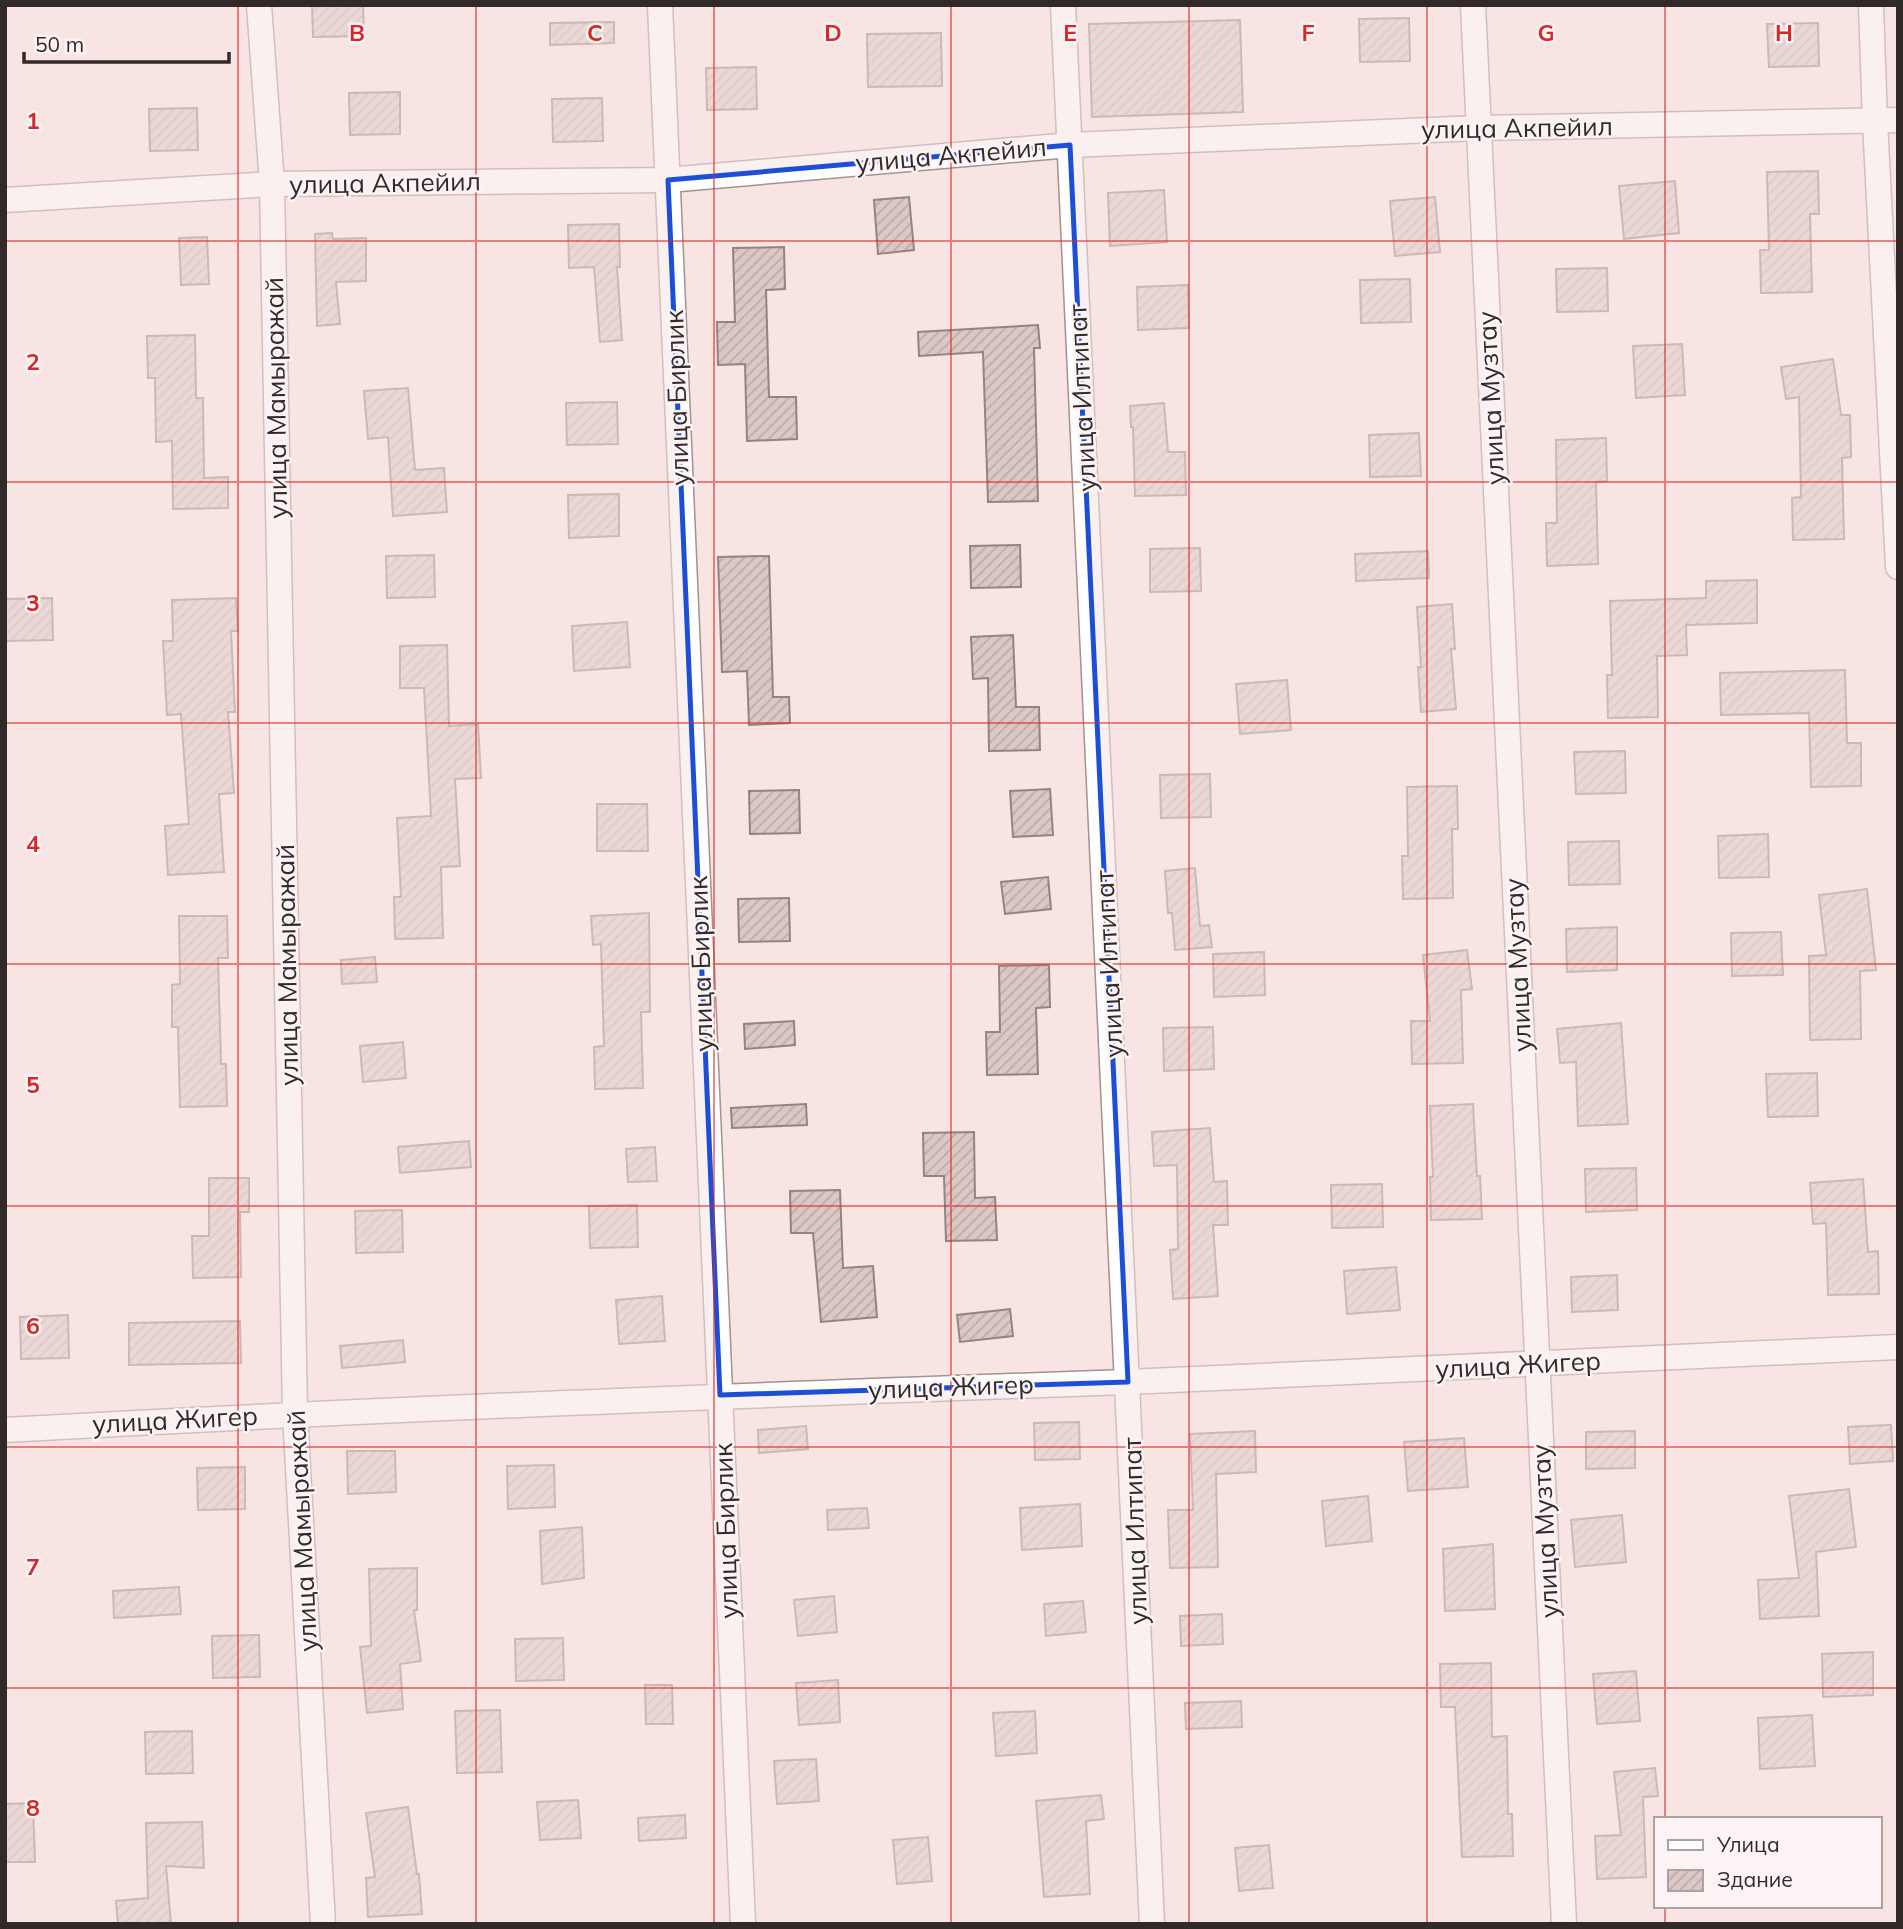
<svg xmlns="http://www.w3.org/2000/svg" width="1903" height="1929" font-family="Mulish,sans-serif">
  <defs>
    <pattern id="building-hatch" width="6" height="6" patternUnits="userSpaceOnUse" patternTransform="scale(1.75)"><rect width="6" height="6" fill="#dbc7c6"/><path d="M-1 1l2-2M0 6l6-6M5 7l2-2" fill="none" stroke="#bcabaa"/></pattern>
  </defs>
  <rect width="100%" height="100%" fill="#f8e4e3"/>
  <g fill="url(#building-hatch)" stroke="#958382" stroke-width="2">
    <path d="M312,5H363L364,36L313,37Z"/>
    <path d="M1409,18L1410,61L1360,62L1359,19Z"/>
    <path d="M1240,20L1243,112L1092,117L1089,24Z"/>
    <path d="M614,22V43L550,45V23Z"/>
    <path d="M1818,23L1819,66L1769,67L1767,24Z"/>
    <path d="M941,33L942,86L868,87L867,34Z"/>
    <path d="M756,67L757,109L707,110L706,68Z"/>
    <path d="M400,92V134L350,135L349,93Z"/>
    <path d="M602,98L603,141L553,142L552,99Z"/>
    <path d="M197,108L198,150L150,151L149,109Z"/>
    <path d="M1818,171L1819,214H1810L1812,292L1761,293L1760,250H1769L1767,172Z"/>
    <path d="M1675,181L1679,233L1624,239L1619,186Z"/>
    <path d="M1164,190L1167,242L1110,246L1108,193Z"/>
    <path d="M909,197L914,250L878,254L874,200Z"/>
    <path d="M1435,197L1440,252L1395,256L1390,201Z"/>
    <path d="M619,224L620,267H617L622,340L600,342L594,267L569,268L568,225Z"/>
    <path d="M332,233L333,239L366,238V281L336,282L340,324L317,326L315,234Z"/>
    <path d="M207,237L209,284L181,285L179,238Z"/>
    <path d="M784,247L785,289L766,290L769,397H796L797,439L747,441L745,364L718,365L717,322H735L733,248Z"/>
    <path d="M1607,268L1608,311L1557,312L1556,269Z"/>
    <path d="M1410,279L1411,322L1361,323L1360,280Z"/>
    <path d="M1188,285L1189,328L1138,330L1137,287Z"/>
    <path d="M1038,325L1040,348H1034L1038,501L988,502L983,352L919,356L918,332Z"/>
    <path d="M195,335L196,398H203L204,478L228,477V508L173,509L172,441L156,442L155,378H148L147,336Z"/>
    <path d="M1682,344L1685,395L1636,398L1633,346Z"/>
    <path d="M1833,359L1841,415H1850L1851,457L1842,458L1844,539L1793,540L1792,498L1801,497L1799,397L1786,399L1781,367Z"/>
    <path d="M408,388L415,470L444,468L447,512L393,516L388,437L368,439L364,391Z"/>
    <path d="M617,402L618,444L567,445L566,403Z"/>
    <path d="M1164,403L1168,452H1185L1186,495L1135,496L1133,427H1131L1130,406Z"/>
    <path d="M1419,433L1421,476L1370,477L1369,435Z"/>
    <path d="M1606,438L1607,481L1596,482L1598,564L1547,566L1546,523H1557L1556,440Z"/>
    <path d="M619,494V536L569,538L568,495Z"/>
    <path d="M1020,545L1021,587L971,588L970,546Z"/>
    <path d="M1200,548L1201,591L1150,592V549Z"/>
    <path d="M1428,551L1429,578L1356,581L1355,554Z"/>
    <path d="M434,555L435,597L387,598L386,556Z"/>
    <path d="M769,556L773,697H789L790,723L749,725L747,671L722,672L718,557Z"/>
    <path d="M1757,580V623L1686,625L1687,655L1657,656L1658,717L1608,718L1607,675H1612L1610,601L1706,598V581Z"/>
    <path d="M52,598L53,640L5,641V599Z"/>
    <path d="M236,598L238,631H231L235,712H228L234,793L219,794L224,872L168,875L165,826L189,824L181,714L167,715L163,641H173L172,600Z"/>
    <path d="M1452,604L1455,649H1451L1456,709L1421,712L1418,667H1421L1417,607Z"/>
    <path d="M627,622L630,667L574,671L572,626Z"/>
    <path d="M1013,635L1016,707H1039L1040,750L989,751L988,678L973,679L971,637Z"/>
    <path d="M447,645L449,726L478,724L481,778L455,779L460,866L441,867L443,938L395,939L394,897H401L397,818L431,816L424,688H400V646Z"/>
    <path d="M1845,670L1847,743H1861V786L1811,787L1809,713L1721,715L1720,673Z"/>
    <path d="M1287,680L1291,730L1240,734L1236,684Z"/>
    <path d="M1625,751L1626,793L1576,794L1574,752Z"/>
    <path d="M1210,774L1211,817L1161,818L1160,775Z"/>
    <path d="M1457,786L1458,829H1452L1453,898L1403,899L1402,856H1408L1407,787Z"/>
    <path d="M1050,789L1053,835L1013,837L1010,791Z"/>
    <path d="M799,790L800,833L750,834L749,791Z"/>
    <path d="M597,804H647L648,851H597Z"/>
    <path d="M1768,834L1769,877L1719,878L1718,836Z"/>
    <path d="M1619,841L1620,884L1569,885L1568,842Z"/>
    <path d="M1195,868L1200,926L1209,925L1212,947L1175,950L1172,913H1168L1165,871Z"/>
    <path d="M1048,877L1051,909L1005,914L1001,882Z"/>
    <path d="M1867,889L1876,970L1860,971L1861,1039L1810,1040L1809,956L1826,955L1819,895Z"/>
    <path d="M789,898L790,941L739,942L738,899Z"/>
    <path d="M649,913L650,1012H641L643,1088L595,1089L594,1047L604,1046L601,944L593,945L591,916Z"/>
    <path d="M179,916H227L228,958H218L221,1064H226L227,1106L180,1107L178,1027H172V985L180,984Z"/>
    <path d="M1617,927V970L1567,972L1566,929Z"/>
    <path d="M1781,932L1783,975L1732,976L1731,933Z"/>
    <path d="M1467,950L1472,989L1461,990L1463,1063L1412,1064L1411,1021H1430L1423,955Z"/>
    <path d="M1264,952L1265,995L1214,997L1213,954Z"/>
    <path d="M375,957L377,982L342,984L341,960Z"/>
    <path d="M1049,965L1050,1007L1036,1008L1038,1074L987,1075L986,1032H1000L999,966Z"/>
    <path d="M794,1021L795,1045L745,1049L744,1024Z"/>
    <path d="M1621,1023L1628,1124L1578,1126L1576,1062L1560,1063L1557,1029Z"/>
    <path d="M1213,1027L1214,1069L1164,1071L1163,1028Z"/>
    <path d="M403,1042L406,1078L363,1082L360,1046Z"/>
    <path d="M1817,1073L1818,1116L1768,1117L1766,1074Z"/>
    <path d="M806,1104L807,1125L732,1128L731,1108Z"/>
    <path d="M1473,1104L1477,1176H1480L1482,1219L1431,1220L1430,1177H1433L1430,1106Z"/>
    <path d="M1210,1128L1214,1182L1227,1181L1228,1225H1213L1218,1296L1173,1299L1170,1250L1178,1249L1177,1165L1154,1166L1152,1132Z"/>
    <path d="M974,1132L975,1198L995,1197L997,1240L946,1241L944,1176H924L923,1133Z"/>
    <path d="M469,1141L471,1167L400,1173L398,1147Z"/>
    <path d="M655,1147L657,1181L628,1182L626,1149Z"/>
    <path d="M1636,1168L1637,1210L1586,1212L1585,1169Z"/>
    <path d="M209,1178H249V1212H240L241,1277L193,1278L192,1236H209Z"/>
    <path d="M1863,1179L1868,1252L1878,1251L1879,1294L1828,1295L1826,1223L1813,1224L1810,1183Z"/>
    <path d="M1382,1184L1383,1227L1332,1228L1331,1185Z"/>
    <path d="M840,1190L843,1268L873,1266L877,1317L821,1322L813,1233H791L790,1191Z"/>
    <path d="M637,1205L638,1247L590,1248L589,1206Z"/>
    <path d="M402,1210L403,1252L356,1253L355,1211Z"/>
    <path d="M1396,1267L1400,1310L1347,1314L1344,1271Z"/>
    <path d="M1617,1275L1618,1310L1572,1312L1571,1277Z"/>
    <path d="M662,1296L665,1341L619,1344L616,1300Z"/>
    <path d="M1010,1309L1013,1336L960,1342L957,1315Z"/>
    <path d="M68,1315L69,1358L21,1359L20,1317Z"/>
    <path d="M240,1321L241,1363L129,1365V1323Z"/>
    <path d="M403,1340L405,1362L342,1368L340,1346Z"/>
    <path d="M1079,1422L1080,1459L1035,1460L1034,1423Z"/>
    <path d="M1887,1425H1891L1893,1461L1850,1464L1848,1427Z"/>
    <path d="M806,1426L808,1449L759,1453L758,1430Z"/>
    <path d="M1255,1431L1256,1472L1216,1474L1218,1567L1170,1568L1168,1510H1193L1190,1434Z"/>
    <path d="M1635,1431V1468L1586,1469V1432Z"/>
    <path d="M1464,1438L1468,1487L1408,1491L1404,1442Z"/>
    <path d="M347,1451H395L396,1492L348,1494Z"/>
    <path d="M554,1465L555,1507L508,1509L507,1466Z"/>
    <path d="M245,1467V1509L198,1510L197,1468Z"/>
    <path d="M1849,1489L1856,1547L1816,1552L1819,1616L1760,1619L1758,1580L1799,1578L1789,1496Z"/>
    <path d="M1368,1496L1372,1541L1326,1546L1322,1501Z"/>
    <path d="M1080,1504L1082,1546L1022,1550L1020,1508Z"/>
    <path d="M867,1508L869,1528L828,1530L827,1510Z"/>
    <path d="M1622,1515L1626,1562L1575,1567L1571,1520Z"/>
    <path d="M582,1527L584,1578L542,1584L540,1531Z"/>
    <path d="M1493,1544L1495,1609L1445,1611L1443,1549Z"/>
    <path d="M417,1568V1610H414L421,1661L400,1664L403,1709L367,1713L360,1647L371,1646L369,1569Z"/>
    <path d="M179,1587L181,1614L114,1618L113,1591Z"/>
    <path d="M834,1596L837,1632L798,1636L794,1600Z"/>
    <path d="M1083,1601L1086,1632L1046,1636L1044,1604Z"/>
    <path d="M1222,1614L1223,1644L1181,1646L1180,1616Z"/>
    <path d="M259,1635L260,1677L213,1678L212,1636Z"/>
    <path d="M563,1638L564,1680L516,1681L515,1639Z"/>
    <path d="M1873,1652V1695L1823,1697L1822,1654Z"/>
    <path d="M1491,1663L1492,1737L1507,1736L1508,1814H1512L1513,1856L1462,1857L1455,1707H1441L1440,1664Z"/>
    <path d="M1636,1671L1640,1721L1597,1724L1593,1674Z"/>
    <path d="M838,1680L840,1722L799,1725L796,1683Z"/>
    <path d="M645,1685H672L673,1724H646Z"/>
    <path d="M1241,1701L1242,1727L1186,1729L1185,1703Z"/>
    <path d="M500,1710L502,1772L457,1773L455,1711Z"/>
    <path d="M1035,1711L1037,1753L996,1756L993,1713Z"/>
    <path d="M1812,1715L1815,1766L1760,1769L1758,1718Z"/>
    <path d="M192,1731L193,1773L146,1774L145,1732Z"/>
    <path d="M816,1759L819,1801L777,1804L774,1761Z"/>
    <path d="M1655,1768L1658,1796L1643,1797L1646,1877L1597,1879L1595,1836L1621,1835L1614,1772Z"/>
    <path d="M1101,1795L1104,1819L1086,1821L1090,1894L1044,1897L1036,1801Z"/>
    <path d="M578,1800L581,1838L540,1840L537,1802Z"/>
    <path d="M33,1803L35,1862H5V1804Z"/>
    <path d="M408,1807L417,1874H419L422,1914L368,1917L366,1878L375,1877L366,1813Z"/>
    <path d="M685,1815L686,1838L639,1841L638,1818Z"/>
    <path d="M202,1822L204,1868L166,1866L171,1924H118L116,1901L148,1898L146,1823Z"/>
    <path d="M928,1837L932,1881L897,1884L893,1840Z"/>
    <path d="M1269,1845L1273,1888L1239,1891L1235,1848Z"/>
  </g>
  <g fill="none" stroke-linecap="round" stroke-linejoin="round">
    <g stroke="#a49190" stroke-width="27">
      <g id="minor">
        <path d="M259,5L272,184L295,1413L323,1924"/>
        <path d="M660,5L743,1924"/>
        <path d="M1063,5L1152,1924"/>
        <path d="M1473,5L1564,1924"/>
        <path d="M1871,5L1875,122L1898,567"/>
        <path d="M5,200L272,184L668,180L1070,145L1479,128L1898,120"/>
        <path d="M5,1430C379,1409 753,1395 1127,1382C1384,1372 1641,1360 1898,1347"/>
      </g>
    </g>
    <use href="#minor" stroke="#fff" stroke-width="24"/>
  </g>
  <path d="M0 0H1903V1929H0ZM1070,145L1128,1382L720,1395L668,180Z" fill="#f8e4e3" fill-opacity=".55" fill-rule="evenodd"/>
  <path fill="none" stroke="#1d4ed8" stroke-width="5" stroke-linejoin="round" d="M1070,145L1128,1382L720,1395L668,180Z"/>
  <path fill="none" stroke="#d62828" stroke-width="2" stroke-opacity="0.55" d="M238,5V1924M476,5V1924M714,5V1924M951,5V1924M1189,5V1924M1427,5V1924M1665,5V1819M5,241H1898M5,482H1898M5,723H1898M5,964H1898M5,1206H1898M5,1447H1898M5,1688H1898M1665,1906V1924"/>
  <g text-anchor="middle" stroke-width="5" stroke-linejoin="round" paint-order="stroke">
    <g font-size="26" fill="#312a29" stroke="#fcf4f4">
      <text transform="translate(1517 128) rotate(-1)" y="9">улица Акпейил</text>
      <text transform="translate(951 155) rotate(-5)" y="9">улица Акпейил</text>
      <text transform="translate(385 183) rotate(-1)" y="9">улица Акпейил</text>
      <text transform="translate(276 398) rotate(-91)" y="9">улица Мамыражай</text>
      <text transform="translate(677 398) rotate(-92)" y="9">улица Бирлик</text>
      <text transform="translate(1082 398) rotate(-93)" y="9">улица Илтипат</text>
      <text transform="translate(1491 398) rotate(-93)" y="9">улица Музтау</text>
      <text transform="translate(701 964) rotate(-92)" y="9">улица Бирлик</text>
      <text transform="translate(1109 964) rotate(-93)" y="9">улица Илтипат</text>
      <text transform="translate(287 965) rotate(-91)" y="9">улица Мамыражай</text>
      <text transform="translate(1518 965) rotate(-93)" y="9">улица Музтау</text>
      <text transform="translate(1518 1365) rotate(-3)" y="9">улица Жигер</text>
      <text transform="translate(951 1387) rotate(-2)" y="9">улица Жигер</text>
      <text transform="translate(175 1420) rotate(-3)" y="9">улица Жигер</text>
      <text transform="translate(302 1531) rotate(-93)" y="9">улица Мамыражай</text>
      <text transform="translate(726 1531) rotate(-92)" y="9">улица Бирлик</text>
      <text transform="translate(1135 1531) rotate(-92)" y="9">улица Илтипат</text>
      <text transform="translate(1545 1531) rotate(-93)" y="9">улица Музтау</text>
    </g>
  </g>
  <g font-size="23" text-anchor="middle" font-weight="bold" fill="#d62828" stroke="#fcf4f4" stroke-width="5" stroke-linejoin="round" paint-order="stroke">
    <text x="357" y="41">B</text>
    <text x="595" y="41">C</text>
    <text x="833" y="41">D</text>
    <text x="1070" y="41">E</text>
    <text x="1308" y="41">F</text>
    <text x="1546" y="41">G</text>
    <text x="1784" y="41">H</text>
    <text x="33" y="129">1</text>
    <text x="33" y="370">2</text>
    <text x="33" y="611">3</text>
    <text x="33" y="852">4</text>
    <text x="33" y="1093">5</text>
    <text x="33" y="1334">6</text>
    <text x="33" y="1575">7</text>
    <text x="33" y="1816">8</text>
  </g>
  <rect width="1903" height="1929" fill="none" stroke="#312a29" stroke-width="14"/>
  <rect x="1654" y="1817" width="228" height="91" fill="#fcf4f4" stroke="#aba3a3" stroke-width="2"/>
  <rect x="1668" y="1840" width="35" height="10" fill="#ffffff" stroke="#aba3a3" stroke-width="2"/>
  <text x="1717" y="1852" font-size="21" fill="#312a29">Улица</text>
  <rect x="1668" y="1870" width="35" height="21" fill="url(#building-hatch)" stroke="#aba3a3" stroke-width="2"/>
  <text x="1717" y="1887" font-size="21" fill="#312a29">Здание</text>
  <path d="M24 52v10h205v-10" fill="none" stroke="#312a29" stroke-width="3.5"/>
  <text x="35" y="52" font-size="21" fill="#312a29" stroke="#fcf4f4" stroke-width="5" paint-order="stroke">50 m</text>
</svg>
